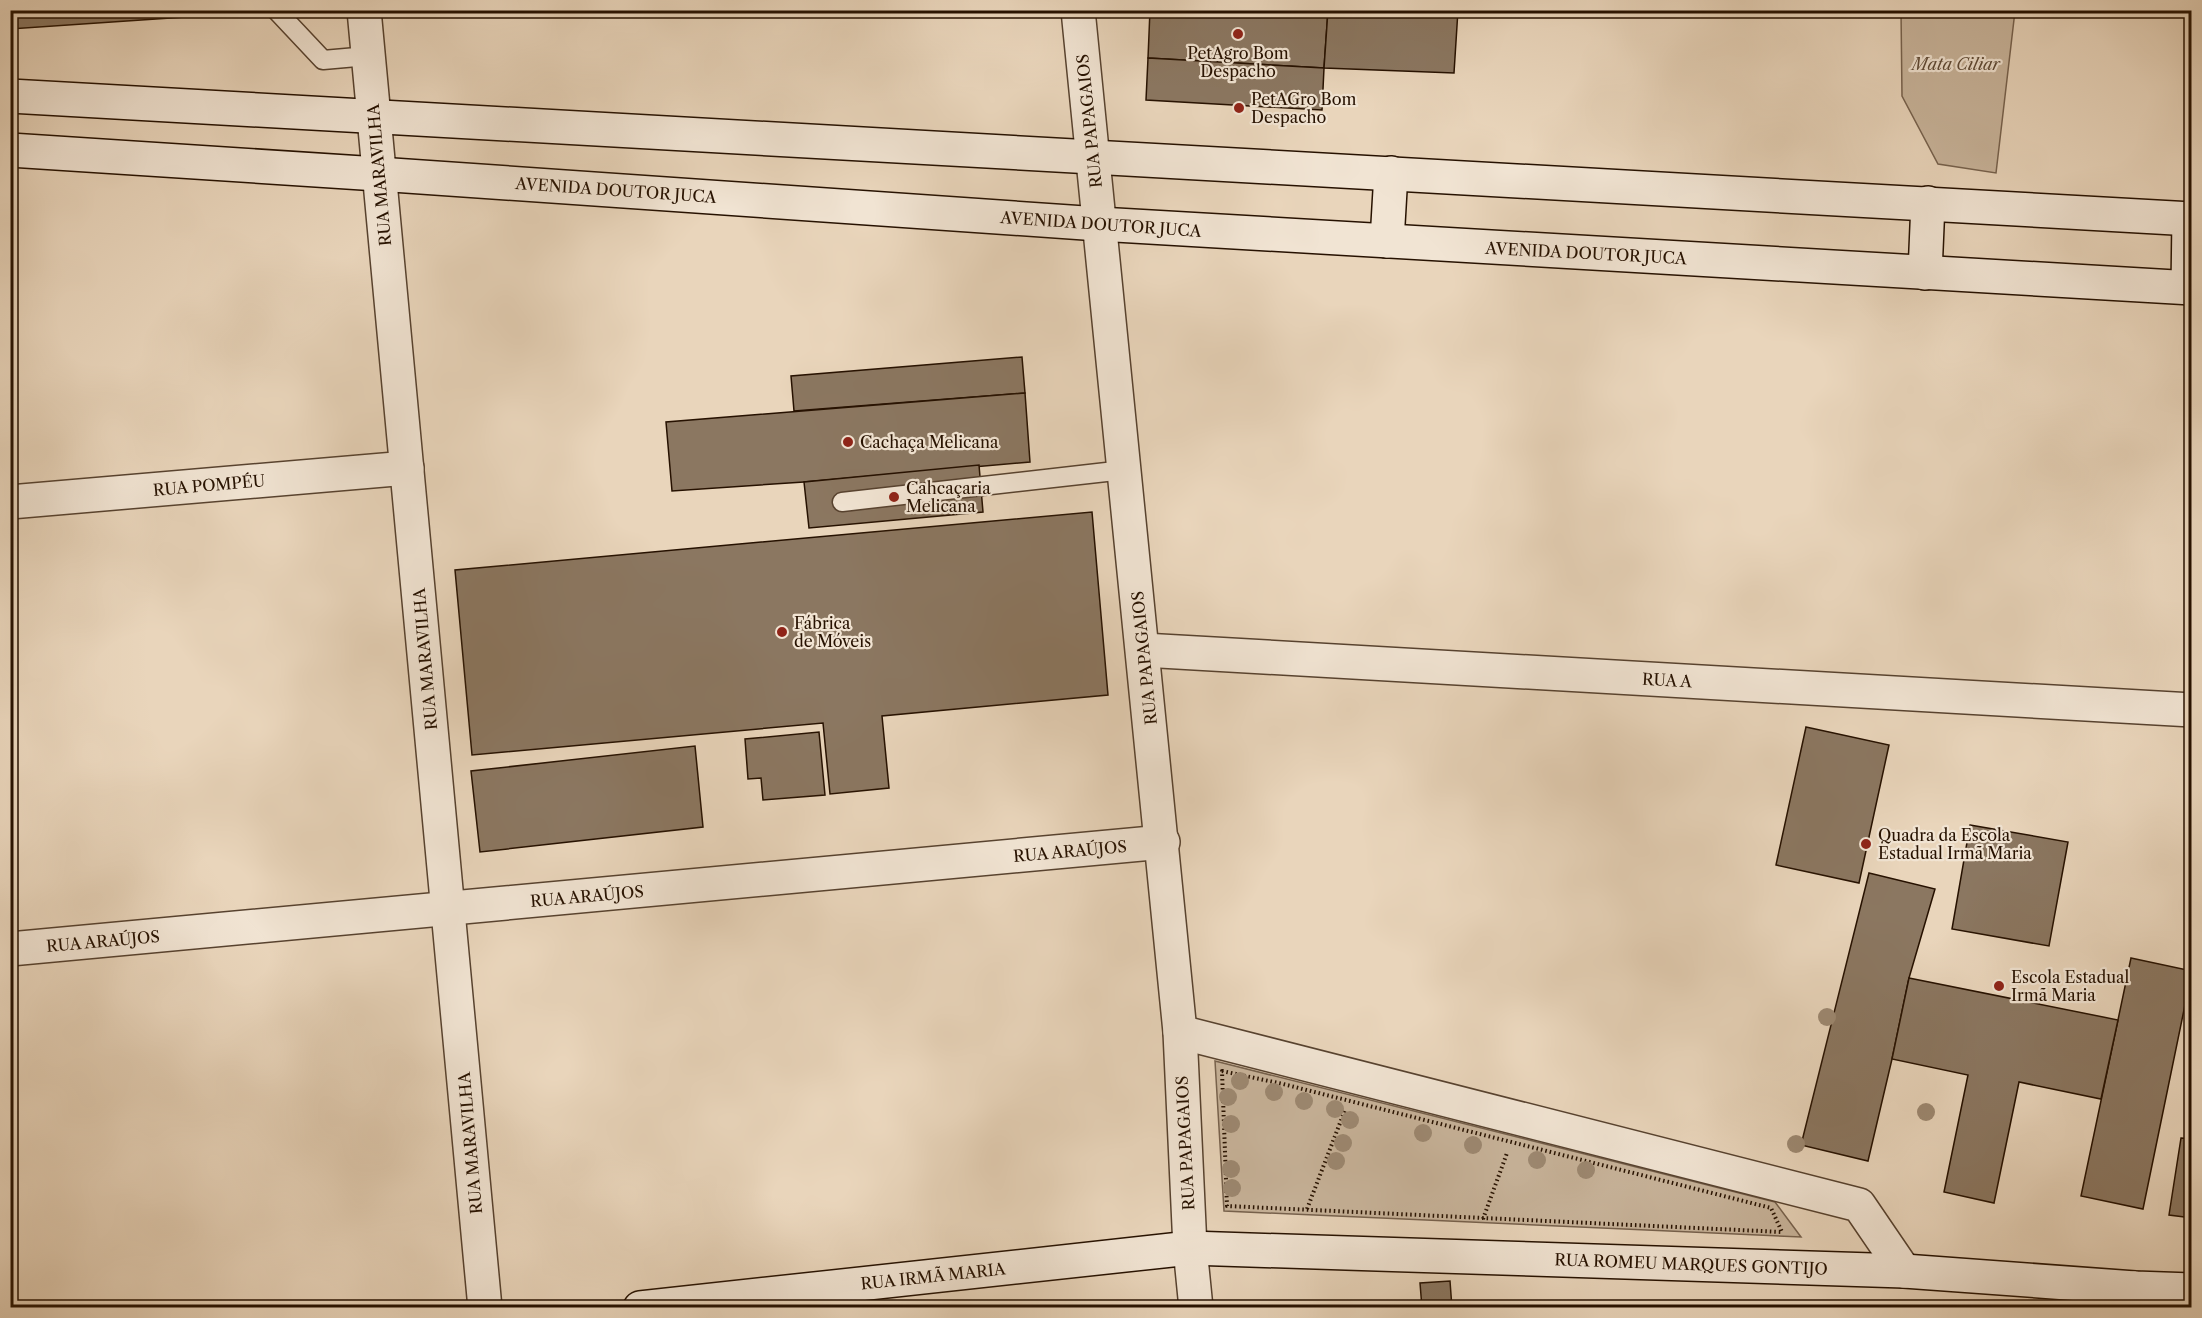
<svg xmlns="http://www.w3.org/2000/svg" width="2202" height="1318" font-family="'Libre Caslon Text',serif">
  <rect width="100%" height="100%" fill="#e9d5bb"/>
  <filter id="stains"><feTurbulence type="fractalNoise" baseFrequency=".00333" numOctaves="4"/><feColorMatrix values="0 0 0 0 .2 0 0 0 0 .09 0 0 0 0 .02 0 0 0 .5 -.17"/></filter>
  <radialGradient id="worn" r=".72"><stop offset=".6" stop-color="#630" stop-opacity="0"/><stop offset="1" stop-color="#630" stop-opacity=".3"/></radialGradient>
  <g fill="#c8b49b" stroke="#77624e" stroke-width="1.5">
    <path d="M1901,11H2015L1996,173L1938,164L1902,96Z"/>
    <path d="M1215,1061L1775,1202L1801,1237L1224,1211Z"/>
  </g>
  <g fill="#8b7761" stroke="#261100" stroke-width="1.5">
    <path d="M10,10H213L214,15L10,29Z"/>
    <path d="M1150,10H1328L1324,68L1148,58Z"/>
    <path d="M1328,10H1458L1454,73L1324,68Z"/>
    <path d="M1148,58L1324,68L1322,110L1146,100Z"/>
    <path d="M1022,357L1025,393L794,411L791,376Z"/>
    <path d="M1025,393L1030,462L804,482L672,491L666,422Z"/>
    <path d="M979,465L983,512L809,528L804,482Z"/>
    <path d="M1092,512L1108,695L882,716L889,788L830,794L823,723L472,755L455,570Z"/>
    <path d="M1806,727L1889,745L1859,883L1776,865Z"/>
    <path d="M819,732L825,795L763,800L761,778L748,779L745,739Z"/>
    <path d="M695,746L703,827L480,852L471,771Z"/>
    <path d="M1970,825L2068,842L2049,946L1952,929Z"/>
    <path d="M1869,873L1935,889L1909,978L1892,1059L1868,1161L1801,1145Z"/>
    <path d="M2131,958L2192,971L2143,1209L2081,1196Z"/>
    <path d="M1909,978L2118,1020L2101,1099L2019,1082L1994,1203L1944,1192L1968,1075L1892,1059Z"/>
    <path d="M2181,1138L2192,1139V1218L2169,1215Z"/>
    <path d="M1450,1281L1452,1308H1422L1420,1283Z"/>
  </g>
  <g fill="none" stroke-linecap="round" stroke-linejoin="round">
    <g stroke="#57422f" stroke-width="21">
      <g id="lane">
        <path d="M276,10L323,60L368,56"/>
        <path d="M842,502L1124,470"/>
      </g>
    </g>
    <g stroke="#57422f" stroke-width="36">
      <g id="street">
        <path d="M364,10L485,1308"/>
        <path d="M1078,10L1180,1032L1190,1248L1196,1308"/>
        <path d="M10,502L407,468"/>
        <path d="M1143,650L2192,710"/>
        <path d="M10,949L1163,842"/>
        <path d="M1180,1032L1859,1205L1904,1271"/>
        <path d="M2097,1308L2135,1288"/>
      </g>
    </g>
    <g stroke="#261100" stroke-width="36">
      <g id="secondary">
        <path d="M10,96L2192,219"/>
        <path d="M10,150L378,174L1099,224L2192,288"/>
        <path d="M1387,241L1391,173"/>
        <path d="M1925,273L1928,203"/>
        <path d="M2188,288L2189,218"/>
        <path d="M640,1308L1190,1248L1904,1271L2135,1288L2192,1290"/>
      </g>
    </g>
    <g stroke="#261100" stroke-width="4" stroke-dasharray="1.5 3" stroke-linecap="butt">
      <path d="M1222,1071L1283,1084L1771,1208L1782,1232L1227,1206Z"/>
      <path d="M1307,1209L1345,1110"/>
      <path d="M1483,1219L1507,1153"/>
    </g>
    <use href="#lane" stroke="#f1e4d3" stroke-width="18"/>
    <use href="#street" stroke="#f1e4d3" stroke-width="33"/>
    <use href="#secondary" stroke="#f1e4d3" stroke-width="33"/>
  </g>
  <g fill="#9d8972">
    <circle cx="1827" cy="1017" r="9"/>
    <circle cx="1240" cy="1081" r="9"/>
    <circle cx="1274" cy="1092" r="9"/>
    <circle cx="1228" cy="1097" r="9"/>
    <circle cx="1304" cy="1101" r="9"/>
    <circle cx="1335" cy="1109" r="9"/>
    <circle cx="1926" cy="1112" r="9"/>
    <circle cx="1350" cy="1120" r="9"/>
    <circle cx="1231" cy="1124" r="9"/>
    <circle cx="1423" cy="1133" r="9"/>
    <circle cx="1343" cy="1143" r="9"/>
    <circle cx="1796" cy="1144" r="9"/>
    <circle cx="1473" cy="1145" r="9"/>
    <circle cx="1537" cy="1160" r="9"/>
    <circle cx="1336" cy="1161" r="9"/>
    <circle cx="1231" cy="1169" r="9"/>
    <circle cx="1586" cy="1170" r="9"/>
    <circle cx="1232" cy="1188" r="9"/>
  </g>
  <g fill="#8f2418" stroke="#f1e4d3" stroke-width="2">
    <circle cx="1238" cy="34" r="6"/>
    <circle cx="1239" cy="108" r="6"/>
    <circle cx="848" cy="442" r="6"/>
    <circle cx="894" cy="497" r="6"/>
    <circle cx="782" cy="632" r="6"/>
    <circle cx="1866" cy="844" r="6"/>
    <circle cx="1999" cy="986" r="6"/>
  </g>
  <g text-anchor="middle" stroke-width="4.5" stroke-linejoin="round" paint-order="stroke">
    <g font-size="16" fill="#261100" stroke="#f1e4d3" text-anchor="start">
      <text x="1238" y="59" text-anchor="middle">PetAgro Bom<tspan x="1238" dy="18">Despacho</tspan></text>
      <text x="1251" y="105">PetAGro Bom<tspan x="1251" dy="18">Despacho</tspan></text>
      <text x="860" y="448">Cachaça Melicana</text>
      <text x="906" y="494">Cahcaçaria<tspan x="906" dy="18">Melicana</tspan></text>
      <text x="794" y="629">Fábrica<tspan x="794" dy="18">de Móveis</tspan></text>
      <text x="1878" y="841">Quadra da Escola<tspan x="1878" dy="18">Estadual Irmã Maria</tspan></text>
      <text x="2011" y="983">Escola Estadual<tspan x="2011" dy="18">Irmã Maria</tspan></text>
    </g>
    <g font-size="16" font-style="italic" fill="#5f4a36" stroke="#f1e4d3">
      <text x="1956" y="70">Mata Ciliar</text>
    </g>
    <g font-size="16" fill="#261100" stroke="#f1e4d3">
      <text transform="translate(1089 121) rotate(-96)" y="6">RUA PAPAGAIOS</text>
      <text transform="translate(379 175) rotate(-95)" y="6">RUA MARAVILHA</text>
      <text transform="translate(616 190) rotate(4)" y="6">AVENIDA DOUTOR JUCA</text>
      <text transform="translate(1101 224) rotate(4)" y="6">AVENIDA DOUTOR JUCA</text>
      <text transform="translate(1586 253) rotate(3)" y="6">AVENIDA DOUTOR JUCA</text>
      <text transform="translate(209 485) rotate(-5)" y="6">RUA POMPÉU</text>
      <text transform="translate(1144 658) rotate(-96)" y="6">RUA PAPAGAIOS</text>
      <text transform="translate(425 659) rotate(-95)" y="6">RUA MARAVILHA</text>
      <text transform="translate(1667 680) rotate(3)" y="6">RUA A</text>
      <text transform="translate(1070 851) rotate(-5)" y="6">RUA ARAÚJOS</text>
      <text transform="translate(587 896) rotate(-5)" y="6">RUA ARAÚJOS</text>
      <text transform="translate(103 941) rotate(-5)" y="6">RUA ARAÚJOS</text>
      <text transform="translate(470 1143) rotate(-95)" y="6">RUA MARAVILHA</text>
      <text transform="translate(1185 1143) rotate(-93)" y="6">RUA PAPAGAIOS</text>
      <text transform="translate(1691 1264) rotate(2)" y="6">RUA ROMEU MARQUES GONTIJO</text>
      <text transform="translate(933 1276) rotate(-6)" y="6">RUA IRMÃ MARIA</text>
    </g>
  </g>
  <rect width="2202" height="1318" fill="none" stroke="#e9d5bb" stroke-width="36"/>
  <rect x="12" y="12" width="2178" height="1294" fill="none" stroke="#261100" stroke-width="3"/>
  <rect x="18" y="18" width="2166" height="1282" fill="none" stroke="#261100" stroke-width="1.5"/>
  <rect width="100%" height="100%" filter="url(#stains)"/>
  <rect width="100%" height="100%" fill="url(#worn)"/>
</svg>
